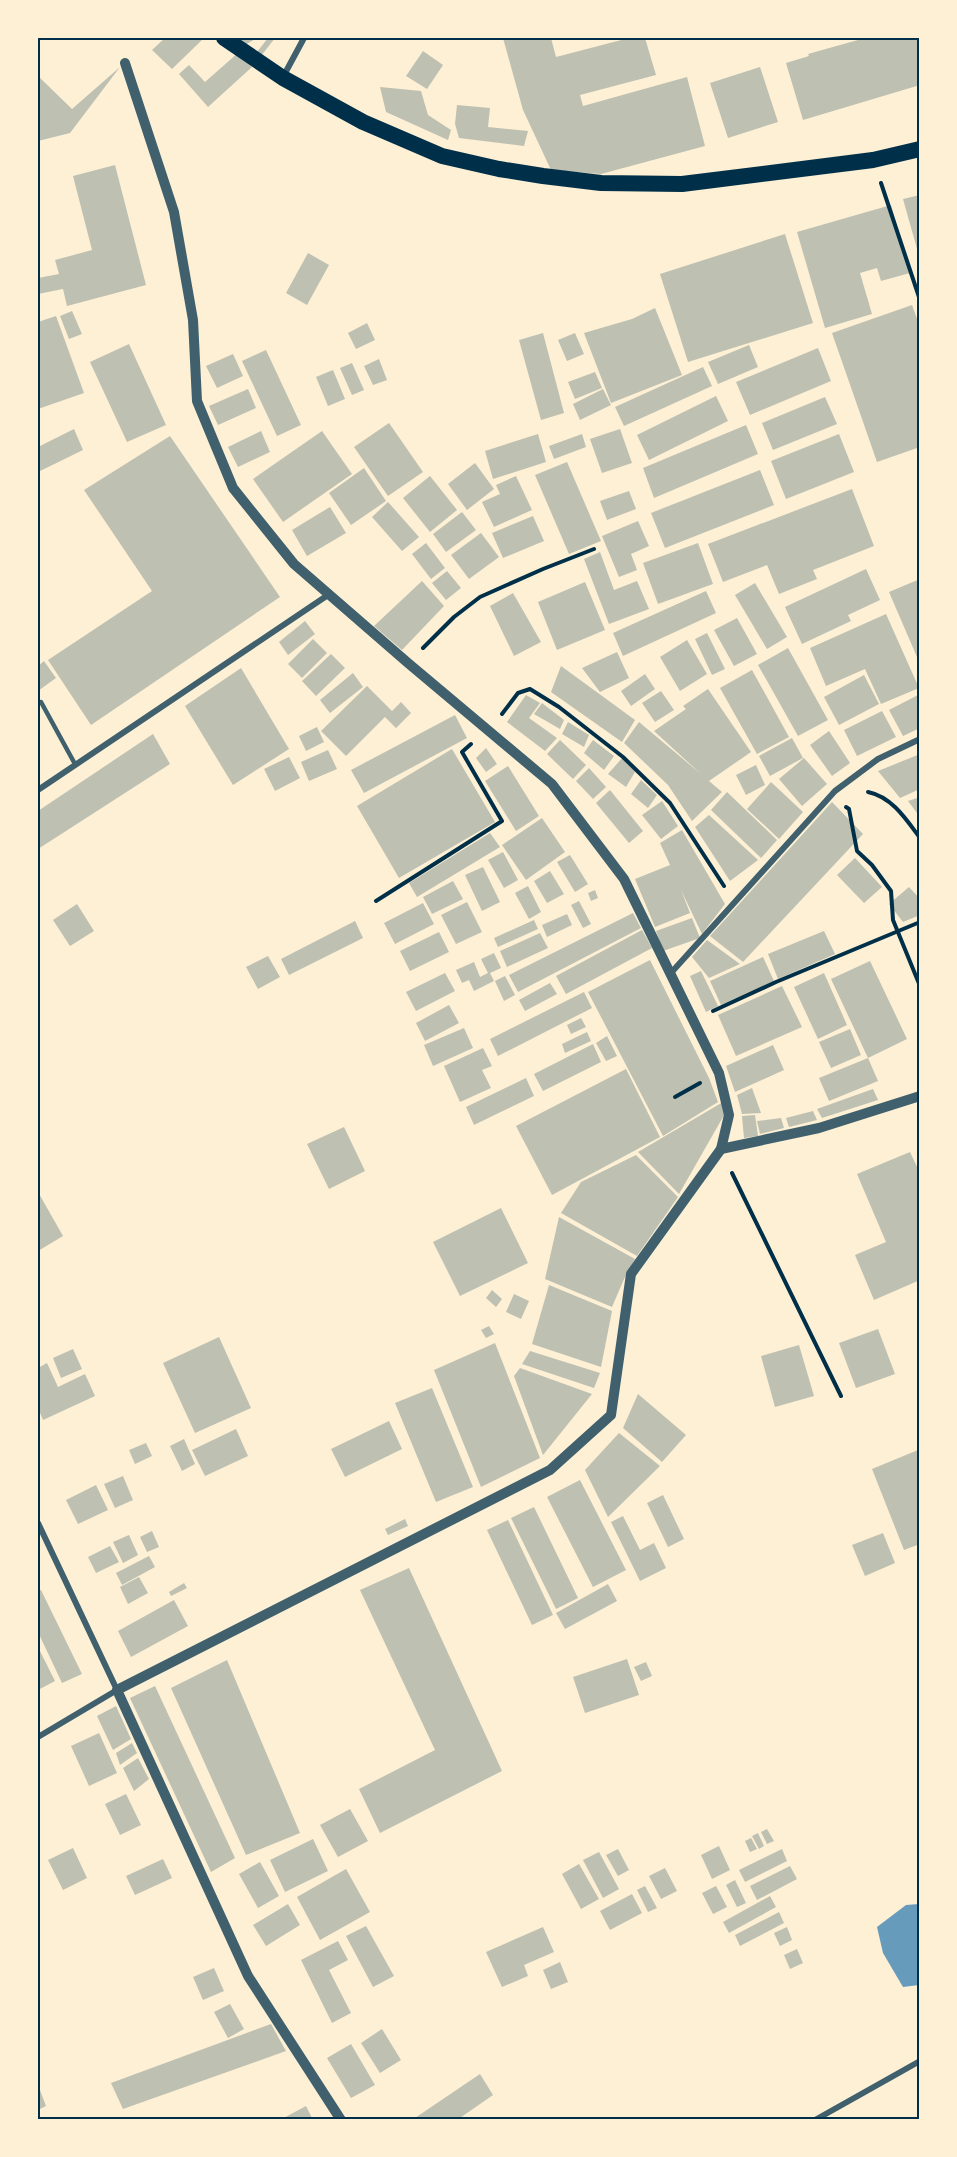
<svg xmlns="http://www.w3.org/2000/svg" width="957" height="2157" font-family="'Roboto Condensed',sans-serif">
  <rect width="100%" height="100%" fill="#fdf0d5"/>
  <path fill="#669bbc" d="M919,1904V1985L903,1987L883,1953L877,1927L906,1905Z"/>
  <g fill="#bec0b2">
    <path d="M165,38H204L172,69L152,50Z"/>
    <path d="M240,38H257L245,45Z"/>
    <path d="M268,38H275L261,56L257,52Z"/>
    <path d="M503,38H551L556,57L629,38H645L656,75L580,95L583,106L687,77L705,146L601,174L551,170L523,110Z"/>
    <path d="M865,38H920V85L803,120L786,63L809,56L808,54Z"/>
    <path d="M423,51L443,65L427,89L406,76Z"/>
    <path d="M239,52L252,67L208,107L179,74L189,65L205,82Z"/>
    <path d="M120,67L70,133L38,141V76L72,109Z"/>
    <path d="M760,67L778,122L728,138L710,83Z"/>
    <path d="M380,87L421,91L428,115L451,130L448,140L386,112Z"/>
    <path d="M457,105L490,108L488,127L528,131L524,146L459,138L455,124Z"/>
    <path d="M115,165L146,285L67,306L63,289L38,294V278L59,274L55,260L92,250L73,176Z"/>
    <path d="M920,195V256H919L903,199Z"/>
    <path d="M891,205L910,273L881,281L877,268L860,273L872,314L825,328L797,232Z"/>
    <path d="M785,234L813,323L688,362L660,274Z"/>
    <path d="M308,253L329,265L307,305L286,293Z"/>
    <path d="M912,305L920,327V447L877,462L832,333Z"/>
    <path d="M655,308L682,375L611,403L584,333L632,319Z"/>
    <path d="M72,311L82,334L69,339L60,316Z"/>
    <path d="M56,316L84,393L38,409V322Z"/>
    <path d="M367,323L375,340L356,349L348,333Z"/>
    <path d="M543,333L564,413L541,420L519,340Z"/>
    <path d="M575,333L584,354L567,361L558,340Z"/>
    <path d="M129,344L166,425L127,442L90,362Z"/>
    <path d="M749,345L758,367L718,384L708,362Z"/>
    <path d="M818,348L831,381L750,415L736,382Z"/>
    <path d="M266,350L301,425L277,436L242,361Z"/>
    <path d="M233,354L243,376L217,388L206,366Z"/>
    <path d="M379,359L387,380L373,385L364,366Z"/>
    <path d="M352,363L364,390L352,395L340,368Z"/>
    <path d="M703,367L712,386L624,426L615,407Z"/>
    <path d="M333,370L345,399L328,406L316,377Z"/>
    <path d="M595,372L602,388L575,399L568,382Z"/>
    <path d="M248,389L256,408L218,425L209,406Z"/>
    <path d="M603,389L611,405L580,420L573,404Z"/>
    <path d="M716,396L728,421L649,460L637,435Z"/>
    <path d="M825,397L837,424L773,450L762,423Z"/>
    <path d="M389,423L423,472L388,496L354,447Z"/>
    <path d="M746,425L758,454L654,498L643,468Z"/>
    <path d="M74,429L83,450L38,472V447Z"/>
    <path d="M620,429L632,463L602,473L590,439Z"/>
    <path d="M261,431L270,452L238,467L228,447Z"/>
    <path d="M322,431L352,474L283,522L253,479Z"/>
    <path d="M538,434L546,462L493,479L485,451Z"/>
    <path d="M582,434L586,447L554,459L549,446Z"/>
    <path d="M839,434L854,472L786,499L771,461Z"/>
    <path d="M170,436L280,597L91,725L48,660L152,591L84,490Z"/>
    <path d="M567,462L601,541L569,554L535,475Z"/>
    <path d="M475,463L494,489L467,510L448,484Z"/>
    <path d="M364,468L386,501L351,525L329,493Z"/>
    <path d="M760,470L774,505L665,548L651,513Z"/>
    <path d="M430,476L457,510L430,532L403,498Z"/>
    <path d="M516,476L532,510L494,527L482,502L500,494L496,485Z"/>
    <path d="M852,489L874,546L813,570L817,579L779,594L767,565L723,582L708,544Z"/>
    <path d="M629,491L636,509L607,520L600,501Z"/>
    <path d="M388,502L419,537L402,551L372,517Z"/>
    <path d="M330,507L346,533L307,556L292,530Z"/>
    <path d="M462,512L476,530L446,552L433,534Z"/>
    <path d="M533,516L544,541L503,558L492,533Z"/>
    <path d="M638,521L649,546L631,554L637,570L619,577L602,536Z"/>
    <path d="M481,533L499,557L469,579L451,555Z"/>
    <path d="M426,543L445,568L431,579L412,554Z"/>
    <path d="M698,543L713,584L658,604L643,563Z"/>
    <path d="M600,552L614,590L637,581L649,609L609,624L584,559Z"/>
    <path d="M866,569L880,600L848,615L851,621L802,644L785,607Z"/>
    <path d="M447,571L461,588L446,600L432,583Z"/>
    <path d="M920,579V664L889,592Z"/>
    <path d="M422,581L444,606L402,650L374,626Z"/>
    <path d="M585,582L605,630L557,650L538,602Z"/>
    <path d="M755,583L787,637L767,649L735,595Z"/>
    <path d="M706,591L716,613L623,656L613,633Z"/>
    <path d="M513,593L541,642L514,656L490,606Z"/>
    <path d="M886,614L919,688L881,704L865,669L826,686L810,648Z"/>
    <path d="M737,618L757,654L734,666L714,630Z"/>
    <path d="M305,621L315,634L288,655L279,642Z"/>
    <path d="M707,633L725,669L712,675L695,639Z"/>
    <path d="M313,639L327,653L302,678L288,664Z"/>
    <path d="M687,640L707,674L680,691L660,657Z"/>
    <path d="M788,648L828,720L798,736L758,665Z"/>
    <path d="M617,652L629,678L600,692L582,668Z"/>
    <path d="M331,654L345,668L316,696L302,681Z"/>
    <path d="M44,661L56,678L38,691V666Z"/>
    <path d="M561,666L635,720L622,742L551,692Z"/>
    <path d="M241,668L289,749L233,785L185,706Z"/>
    <path d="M752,670L789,737L757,754L720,688Z"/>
    <path d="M353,673L363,687L330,713L320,700Z"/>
    <path d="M645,674L655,689L631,706L621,691Z"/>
    <path d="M864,675L879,704L839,725L824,697Z"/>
    <path d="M367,686L392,711L401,702L411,713L396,728L385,717L346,756L321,731Z"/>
    <path d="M708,689L751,752L709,781L722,792L692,821L668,785L624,743L639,722L701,774L654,731L686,709L683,706Z"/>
    <path d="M661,691L674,710L655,722L642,703Z"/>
    <path d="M920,694V728L903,736L889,710Z"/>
    <path d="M526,695L540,703L529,718L557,738L545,751L507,722Z"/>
    <path d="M542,703L564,720L560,729L534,714Z"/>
    <path d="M882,711L896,737L857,756L844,730Z"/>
    <path d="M455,715L467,738L364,793L351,770Z"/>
    <path d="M568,722L589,735L584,747L562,734Z"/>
    <path d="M317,727L324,742L306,751L299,736Z"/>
    <path d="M829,731L850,763L832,776L810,745Z"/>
    <path d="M153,734L170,764L38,849V811Z"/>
    <path d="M792,738L803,758L770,776L759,756Z"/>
    <path d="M560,740L586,765L573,779L547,754Z"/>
    <path d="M593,740L614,756L604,770L584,753Z"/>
    <path d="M486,748L497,764L486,772L476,758Z"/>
    <path d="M452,749L495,822L399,878L357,806Z"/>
    <path d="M328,750L337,769L309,781L301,762Z"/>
    <path d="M920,754V789L900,798L878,771Z"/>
    <path d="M289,757L300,778L275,791L264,769Z"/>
    <path d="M623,757L635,772L626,787L608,774Z"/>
    <path d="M804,758L827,784L802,806L779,779Z"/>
    <path d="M756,765L765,785L746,795L736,775Z"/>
    <path d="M508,766L539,816L516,831L485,781Z"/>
    <path d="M589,768L606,787L593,799L576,781Z"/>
    <path d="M641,780L657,795L648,808L631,794Z"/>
    <path d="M771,782L803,812L779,839L747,809Z"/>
    <path d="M610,790L643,831L629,843L596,803Z"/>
    <path d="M727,792L777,840L761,858L711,810Z"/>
    <path d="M920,797V817L908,801Z"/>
    <path d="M662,801L678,826L661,839L642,815Z"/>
    <path d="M832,802L863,834L743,962L710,936Z"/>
    <path d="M709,815L758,860L730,881L695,827Z"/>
    <path d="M542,818L565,852L526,880L502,845Z"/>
    <path d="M682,830L725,904L702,934L681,890L690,913L655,927L635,879L670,865L660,843Z"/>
    <path d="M490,833L500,847L417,897L409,883Z"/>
    <path d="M503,852L518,880L504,888L488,860Z"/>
    <path d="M570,855L588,884L575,892L557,862Z"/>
    <path d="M855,858L882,887L864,903L837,875Z"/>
    <path d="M483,867L500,902L482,911L465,875Z"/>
    <path d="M550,871L564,894L547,903L534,881Z"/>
    <path d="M453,881L463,899L432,914L423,897Z"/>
    <path d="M528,886L541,912L529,919L515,893Z"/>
    <path d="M909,887L920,899V915L903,922L889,904Z"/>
    <path d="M595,890L598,898L591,901L588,893Z"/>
    <path d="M579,901L591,924L583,928L571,905Z"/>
    <path d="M467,902L482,932L456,944L441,915Z"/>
    <path d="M423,903L434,924L395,944L384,923Z"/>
    <path d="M77,904L94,931L70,946L53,920Z"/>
    <path d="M633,913L641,928L518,992L509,975Z"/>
    <path d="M567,914L572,925L547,937L542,925Z"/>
    <path d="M692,918L700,938L663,951L656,931Z"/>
    <path d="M534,920L538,929L498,947L494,938Z"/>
    <path d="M355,921L363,938L289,975L281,959Z"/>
    <path d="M642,930L652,948L566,994L556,976Z"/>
    <path d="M824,931L835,954L778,979L768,954Z"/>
    <path d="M439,932L449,952L410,971L400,951Z"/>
    <path d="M540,933L548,948L507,967L500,951Z"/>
    <path d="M707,940L740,964L709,978L692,957Z"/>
    <path d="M494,953L501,968L490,973L494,981L474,991L469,980L462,983L456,970L474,962L480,977L488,973L481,959Z"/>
    <path d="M268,956L280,977L258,989L246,967Z"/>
    <path d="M763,957L774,981L721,1005L710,981Z"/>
    <path d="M650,960L709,1078L718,1102L663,1136L588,992Z"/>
    <path d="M870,961L907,1039L868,1058L878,1081L829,1101L819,1078L868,1058L831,979Z"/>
    <path d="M701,971L718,1006L706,1012L690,976Z"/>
    <path d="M445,973L455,991L416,1011L406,992Z"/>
    <path d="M824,973L847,1025L818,1039L794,987Z"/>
    <path d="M505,976L515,995L504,1001L495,981Z"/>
    <path d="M550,983L557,994L525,1011L519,1000Z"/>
    <path d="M782,986L802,1027L736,1056L718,1015Z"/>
    <path d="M584,992L592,1008L498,1056L490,1039Z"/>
    <path d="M449,1005L459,1023L425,1041L416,1023Z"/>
    <path d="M581,1018L586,1027L571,1034L567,1025Z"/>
    <path d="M464,1028L473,1048L433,1066L424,1045Z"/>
    <path d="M850,1029L861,1055L831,1068L819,1042Z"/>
    <path d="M587,1032L591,1041L565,1053L562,1044Z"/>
    <path d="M607,1036L617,1056L606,1061L596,1043Z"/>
    <path d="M593,1044L601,1062L543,1091L534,1074Z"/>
    <path d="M773,1045L784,1070L735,1092L726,1066Z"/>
    <path d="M483,1048L492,1066L482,1070L491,1088L460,1102L444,1066Z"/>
    <path d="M626,1069L660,1137L552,1195L516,1126Z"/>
    <path d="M526,1078L534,1096L474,1125L466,1107Z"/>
    <path d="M752,1088L761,1113L742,1114L737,1095Z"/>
    <path d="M873,1089L878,1100L822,1118L817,1109Z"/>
    <path d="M723,1102L727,1110L679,1194L638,1152Z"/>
    <path d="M813,1111L817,1120L789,1127L786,1118Z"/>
    <path d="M755,1115L758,1136L744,1138L742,1116Z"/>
    <path d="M781,1118L784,1128L760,1134L757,1121Z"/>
    <path d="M344,1127L365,1171L329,1189L307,1144Z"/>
    <path d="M910,1152L920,1173V1280L874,1300L855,1255L886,1242L857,1174Z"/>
    <path d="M636,1155L678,1197L637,1256L561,1213L581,1182Z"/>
    <path d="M38,1192L63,1236L38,1251Z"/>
    <path d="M501,1208L528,1263L460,1296L433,1242Z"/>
    <path d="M559,1217L635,1259L624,1279L612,1307L545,1279Z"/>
    <path d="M549,1285L612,1311L601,1367L532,1344Z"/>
    <path d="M492,1290L502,1299L496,1307L486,1298Z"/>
    <path d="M514,1294L529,1301L521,1319L506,1312Z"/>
    <path d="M489,1326L494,1334L486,1338L481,1330Z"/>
    <path d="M878,1329L895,1374L856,1388L839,1343Z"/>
    <path d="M219,1337L251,1408L195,1433L163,1363Z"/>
    <path d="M495,1343L540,1458L481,1487L434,1370Z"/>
    <path d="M799,1345L814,1396L775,1407L761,1356Z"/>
    <path d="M73,1349L82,1369L61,1378L53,1358Z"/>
    <path d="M530,1351L600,1373L594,1388L522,1364Z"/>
    <path d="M47,1363L58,1387L85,1374L95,1396L43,1420L38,1408V1368Z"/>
    <path d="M520,1368L592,1394L543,1455L514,1376Z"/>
    <path d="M432,1388L473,1487L436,1502L395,1403Z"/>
    <path d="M638,1394L686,1435L662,1462L623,1428Z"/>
    <path d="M389,1421L402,1449L345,1477L331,1449Z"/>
    <path d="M236,1429L248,1456L205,1476L192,1450Z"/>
    <path d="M619,1433L660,1466L608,1517L585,1470Z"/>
    <path d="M184,1439L195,1464L182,1471L170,1446Z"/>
    <path d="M146,1443L152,1456L135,1464L129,1450Z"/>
    <path d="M918,1450L920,1544L904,1550L872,1469Z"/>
    <path d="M123,1476L133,1500L115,1508L104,1484Z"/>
    <path d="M580,1480L626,1570L593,1587L547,1497Z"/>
    <path d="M96,1485L108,1510L78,1524L66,1500Z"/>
    <path d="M663,1495L684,1539L668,1547L647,1503Z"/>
    <path d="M534,1507L578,1598L556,1609L511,1518Z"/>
    <path d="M623,1516L640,1550L654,1543L666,1568L640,1581L611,1522Z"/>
    <path d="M405,1519L408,1526L388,1535L385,1529Z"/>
    <path d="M508,1520L553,1615L532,1625L487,1530Z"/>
    <path d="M152,1531L159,1547L147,1552L140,1537Z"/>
    <path d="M883,1533L895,1563L865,1576L852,1545Z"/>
    <path d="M129,1535L138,1555L123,1563L113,1542Z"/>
    <path d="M110,1546L119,1562L96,1573L88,1557Z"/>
    <path d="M149,1556L155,1567L122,1585L116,1573Z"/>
    <path d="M409,1568L502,1771L380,1833L359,1789L435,1750L360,1590Z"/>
    <path d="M139,1577L148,1593L128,1604L120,1587Z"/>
    <path d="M184,1583L187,1588L171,1596L169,1592Z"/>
    <path d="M608,1584L617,1601L565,1629L556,1613Z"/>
    <path d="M41,1590L82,1674L62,1683L38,1632V1591Z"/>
    <path d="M174,1600L188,1626L131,1657L118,1631Z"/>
    <path d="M38,1647L55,1681L38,1690Z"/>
    <path d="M627,1659L639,1695L585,1713L573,1677Z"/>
    <path d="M227,1660L300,1833L246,1855L171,1688Z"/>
    <path d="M646,1662L652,1676L641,1681L634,1667Z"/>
    <path d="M155,1686L235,1858L211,1872L130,1698Z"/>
    <path d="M116,1706L131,1739L113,1750L97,1716Z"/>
    <path d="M99,1733L117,1773L89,1786L71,1746Z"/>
    <path d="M132,1743L137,1753L120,1765L116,1753Z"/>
    <path d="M138,1758L149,1779L134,1791L123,1768Z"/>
    <path d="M126,1794L141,1825L120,1835L105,1804Z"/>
    <path d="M350,1809L368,1841L338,1857L320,1825Z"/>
    <path d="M767,1829L774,1841L767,1844L761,1832Z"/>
    <path d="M758,1833L764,1846L759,1849L752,1836Z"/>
    <path d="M751,1838L757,1849L750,1852L745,1841Z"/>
    <path d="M313,1839L328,1871L285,1892L270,1860Z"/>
    <path d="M719,1846L730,1870L712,1879L701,1855Z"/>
    <path d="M73,1848L87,1878L63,1890L48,1860Z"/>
    <path d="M618,1849L629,1870L618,1876L606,1855Z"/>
    <path d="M782,1849L787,1861L745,1882L739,1870Z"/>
    <path d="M599,1852L619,1889L603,1898L583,1860Z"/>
    <path d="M163,1859L172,1878L135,1895L126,1876Z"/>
    <path d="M260,1862L279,1896L258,1908L239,1874Z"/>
    <path d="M579,1864L599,1899L581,1909L562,1874Z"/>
    <path d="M790,1866L797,1879L757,1900L750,1886Z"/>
    <path d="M665,1868L677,1891L661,1899L649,1876Z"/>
    <path d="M346,1869L370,1912L320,1940L297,1897Z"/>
    <path d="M735,1880L746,1903L737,1907L726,1885Z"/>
    <path d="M645,1886L657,1908L648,1912L637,1890Z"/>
    <path d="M716,1886L727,1907L713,1914L702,1893Z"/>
    <path d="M632,1894L642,1913L610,1930L600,1911Z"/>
    <path d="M770,1896L776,1907L729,1933L723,1922Z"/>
    <path d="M288,1904L300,1925L266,1946L253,1925Z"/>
    <path d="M779,1912L784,1923L740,1946L735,1935Z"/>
    <path d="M366,1926L394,1976L373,1987L346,1936Z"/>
    <path d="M543,1927L554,1952L524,1965L528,1976L502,1987L486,1952Z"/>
    <path d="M787,1927L792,1940L780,1946L774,1933Z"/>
    <path d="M338,1941L348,1960L329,1970L351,2013L332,2023L301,1960Z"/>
    <path d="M797,1949L803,1963L790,1969L784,1955Z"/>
    <path d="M560,1962L568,1982L551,1989L543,1970Z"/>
    <path d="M214,1968L224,1991L203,2000L193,1977Z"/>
    <path d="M230,2004L244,2029L228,2038L214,2012Z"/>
    <path d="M271,2024L286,2051L123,2109L111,2083Z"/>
    <path d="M382,2029L401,2060L380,2073L361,2043Z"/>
    <path d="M351,2044L375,2085L351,2098L327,2058Z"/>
    <path d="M480,2074L493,2095L457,2120H412Z"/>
    <path d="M38,2085L46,2106L38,2110Z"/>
    <path d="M306,2106L313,2120H280Z"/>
  </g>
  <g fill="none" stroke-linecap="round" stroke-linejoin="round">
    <g stroke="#003049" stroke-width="4">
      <path d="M881,183L920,300"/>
      <path d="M423,648L454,617L480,597L543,569L594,549"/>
      <path d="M502,714L518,693L530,689L559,707L623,757L670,803L724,886"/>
      <path d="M868,792C892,797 906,819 920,838"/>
      <path d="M846,807L849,809L857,851L872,865L891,891L893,920L920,986"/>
      <path d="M376,901L502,821L462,752L471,744"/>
      <path d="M713,1011L776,982L920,922"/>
      <path d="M675,1097L700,1083"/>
      <path d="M732,1173L841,1396"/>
    </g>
    <path stroke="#3f606c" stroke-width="4.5" d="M41,702L75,764"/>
    <g stroke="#3f606c" stroke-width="6">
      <path d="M283,77L304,38"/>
      <path d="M38,790L328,595"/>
      <path d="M670,974L835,791L878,759L920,739"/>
      <path d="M38,1523L117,1690L38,1737"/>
      <path d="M815,2120L920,2061"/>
    </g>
    <g stroke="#3f606c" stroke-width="10">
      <path d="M125,63L174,212L193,320L197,401L233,488L294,564L408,663L552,784L624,879L719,1073L729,1115L721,1149L631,1274L611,1415L550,1470L117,1690L248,1976L341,2120"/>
      <path d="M721,1149L819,1128L920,1096"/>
    </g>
    <path stroke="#003049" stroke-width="16" d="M224,38L283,78L363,122L442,156L499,169L543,176L601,183L682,184L873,160L920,149"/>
  </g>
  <rect width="957" height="2157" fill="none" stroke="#fdf0d5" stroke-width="78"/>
  <rect x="39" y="39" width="879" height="2079" fill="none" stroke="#003049" stroke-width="2"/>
</svg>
